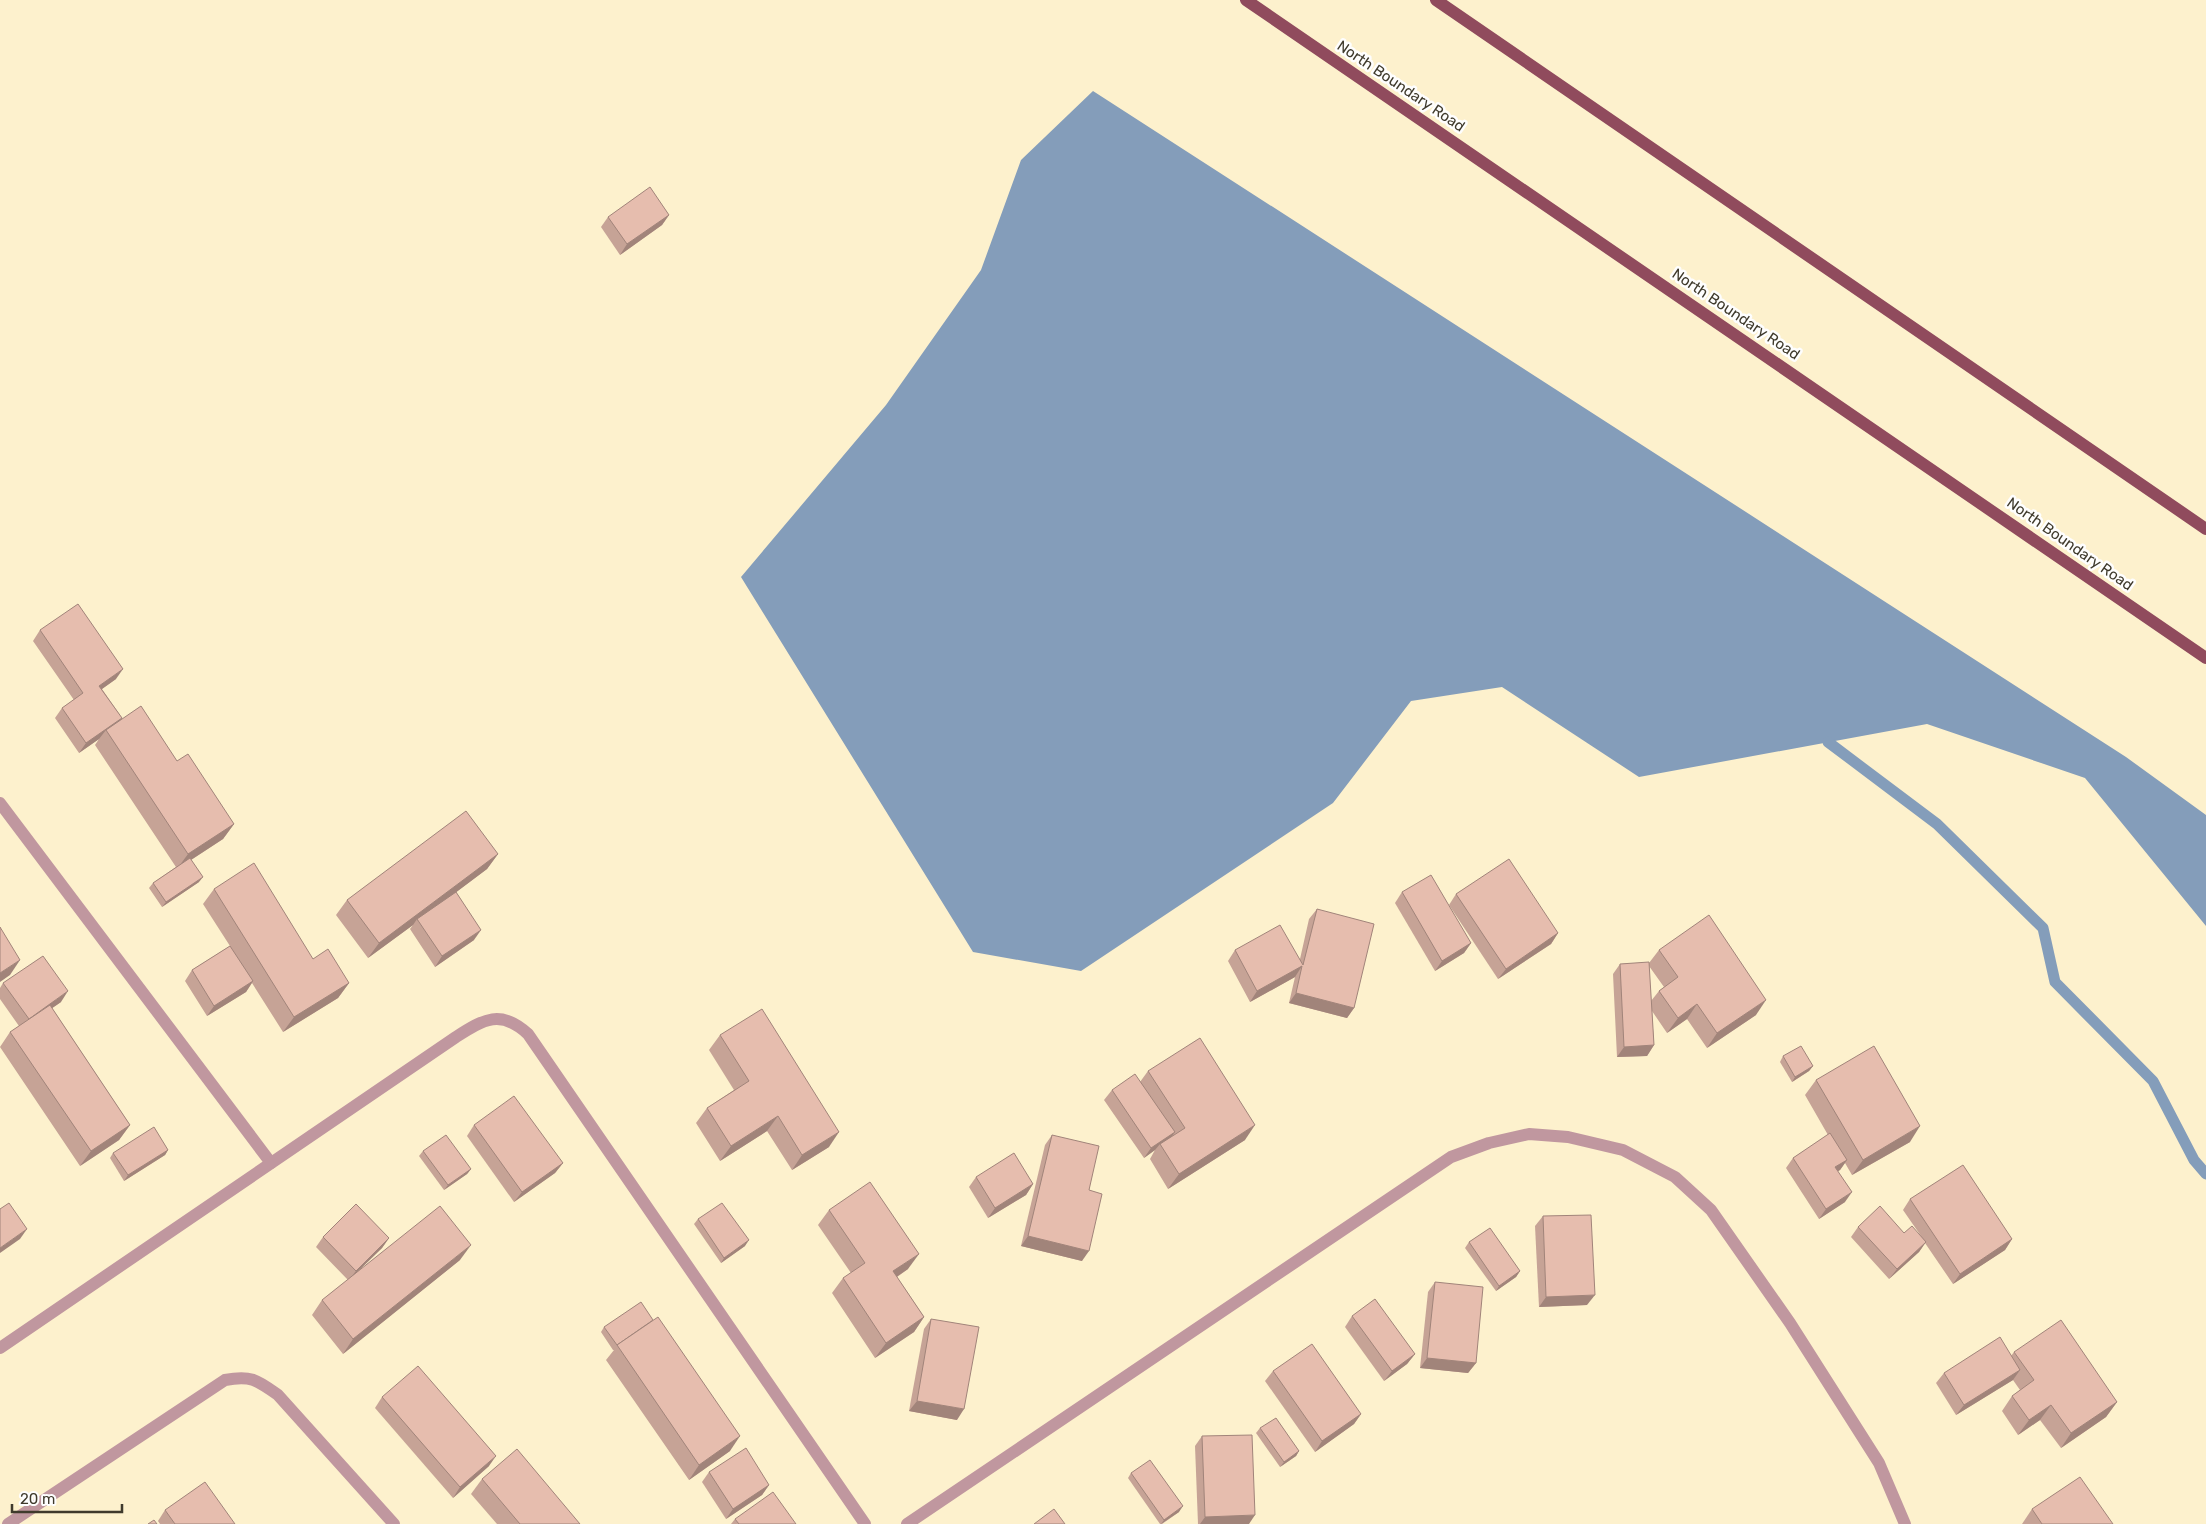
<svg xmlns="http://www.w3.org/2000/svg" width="2206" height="1524" font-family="Rubik,sans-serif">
  <rect width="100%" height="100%" fill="#fdf1cd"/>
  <path fill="#849dba" d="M1093,91L2126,757L2206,815V926L2085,778L1927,724L1639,777L1502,687L1411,701L1333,803L1081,971L973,952L741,577L886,405L981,270L1021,160Z"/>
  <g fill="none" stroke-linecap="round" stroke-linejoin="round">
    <path stroke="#849dba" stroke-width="11" d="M1828,742L1937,824L2043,928L2055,982L2153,1081L2194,1160L2206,1174"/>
    <g stroke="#c0979f" stroke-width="12">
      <path d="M0,803L271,1163"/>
      <path d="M0,1348L456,1037C484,1019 501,1009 528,1034L865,1524"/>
      <path d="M8,1524L225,1380C251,1375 257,1380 278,1395L394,1524"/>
      <path d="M907,1524L1451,1157L1489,1143L1529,1134L1568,1137L1623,1150L1675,1177L1711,1210L1790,1323L1879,1463L1905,1524"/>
    </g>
    <g stroke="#904b5d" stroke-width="12">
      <path d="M1246,0L2206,658"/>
      <path d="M1436,0L2206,529"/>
    </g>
  </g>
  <g fill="#c6a396" fill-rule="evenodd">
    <path d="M669,215L662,225L620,255L601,227L608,217Z"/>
    <path d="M40,630L116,679L102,689L122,718L120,720L177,761L234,824L223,839L191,860L199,882L162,907L149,888L153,883L176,867L95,745L99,739L79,753L55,718L62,708L74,700L33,641Z"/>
    <path d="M498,854L487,869L456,892L474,940L435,967L410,929L413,925L368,958L336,915L347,900Z"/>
    <path d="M214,889L313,959L349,983L338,998L283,1032L252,983L246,992L207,1016L185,981L192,970L230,946L203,904Z"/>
    <path d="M1402,892L1471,943L1464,953L1435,971L1395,903Z"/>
    <path d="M1456,894L1558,933L1551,944L1498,979L1449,905Z"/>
    <path d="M1317,909L1354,1008L1347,1018L1289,1003L1295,977L1250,1002L1228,961L1235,950L1300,959L1309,919Z"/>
    <path d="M1659,950L1756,1015L1707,1048L1687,1019L1667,1033L1652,1011L1654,1045L1647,1056L1617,1057L1613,974L1620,964L1649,963ZM1649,966L1664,987L1659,991L1651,1001Z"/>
    <path d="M3,983L61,1002L52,1008L130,1125L119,1140L80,1166L0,1047L10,1032L19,1026L0,999V988Z"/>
    <path d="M720,1035L829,1147L792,1170L767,1131L720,1161L696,1123L707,1108L734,1090L709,1050Z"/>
    <path d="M1783,1056L1813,1066L1809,1071L1792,1082L1780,1062Z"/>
    <path d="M1148,1071L1245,1140L1168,1189L1150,1159L1155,1150L1144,1158L1104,1100L1112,1090L1140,1082Z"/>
    <path d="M1816,1080L1910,1142L1852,1175L1845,1163L1840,1170L1838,1171L1845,1202L1819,1219L1786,1168L1793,1158L1828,1135L1805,1095Z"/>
    <path d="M474,1125L563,1163L555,1173L514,1202L467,1136Z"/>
    <path d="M1052,1135L1089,1190L1082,1261L1021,1246L1045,1145Z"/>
    <path d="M168,1150L165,1155L124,1181L110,1158L113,1153Z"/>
    <path d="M423,1151L471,1169L467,1174L444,1190L419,1156Z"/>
    <path d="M976,1177L1033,1184L1026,1195L988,1218L969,1187Z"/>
    <path d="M1910,1199L2012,1239L2005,1250L1953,1284L1925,1243L1919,1252L1889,1279L1851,1237L1858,1227L1921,1236L1903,1210Z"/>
    <path d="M829,1210L908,1269L897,1277L924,1317L914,1332L875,1358L832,1293L843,1278L851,1273L818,1225Z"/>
    <path d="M1543,1216L1587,1305L1539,1307L1535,1226Z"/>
    <path d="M698,1219L745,1246L721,1263L694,1224Z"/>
    <path d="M323,1237L389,1238L382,1248L358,1271L460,1260L343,1354L312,1315L322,1300L348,1280L316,1247Z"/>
    <path d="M1469,1242L1520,1271L1516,1277L1496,1291L1465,1248Z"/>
    <path d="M1435,1282L1476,1363L1468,1373L1420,1368L1428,1292Z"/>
    <path d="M1352,1316L1415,1354L1407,1364L1384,1381L1345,1327Z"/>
    <path d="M931,1319L957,1420L909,1411L924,1329Z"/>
    <path d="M604,1327L730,1451L689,1480L606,1360L614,1350H613L601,1332Z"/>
    <path d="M2014,1352L2117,1402L2106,1417L2061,1448L2040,1420L2018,1435L2002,1411L2012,1396L2020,1390L2013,1380L1956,1415L1936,1383L1944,1373L2011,1356Z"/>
    <path d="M1273,1371L1361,1414L1354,1424L1315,1452L1265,1381Z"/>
    <path d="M382,1397L489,1466L453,1498L375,1408Z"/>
    <path d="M1260,1428L1299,1451L1296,1456L1280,1467L1256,1433Z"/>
    <path d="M1202,1436L1249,1524H1198L1195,1446Z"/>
    <path d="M709,1472L769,1485L762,1495L726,1519L702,1482Z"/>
    <path d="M1131,1473L1179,1512L1162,1524H1160L1128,1478Z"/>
    <path d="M482,1479L580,1524H497L471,1494Z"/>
    <path d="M2032,1509L2113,1524H2022Z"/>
    <path d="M165,1510L235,1524H160L158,1521Z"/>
    <path d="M735,1519L796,1524H731Z"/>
  </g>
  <g fill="#a1847a">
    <path d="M669,215L662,225L620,255L627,244Z"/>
    <path d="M123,669L116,679L92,696L99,686Z"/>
    <path d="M122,718L115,728L106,730L99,739L79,753L86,743Z"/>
    <path d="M234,824L223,839L177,869L188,854Z"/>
    <path d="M498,854L487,869L418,921L417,919L413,925L368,958L379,943Z"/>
    <path d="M203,877L199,882L162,907L166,902Z"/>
    <path d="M481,930L474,940L435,967L442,956Z"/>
    <path d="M1558,933L1551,944L1498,979L1506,969Z"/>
    <path d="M1471,943L1464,953L1435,971L1442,961Z"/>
    <path d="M20,960L10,975L0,982V973Z"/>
    <path d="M1302,966L1295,977L1250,1002L1257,991Z"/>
    <path d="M253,981L246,992L207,1016L214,1006Z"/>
    <path d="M349,983L338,998L283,1032L294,1017Z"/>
    <path d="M68,991L61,1002L22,1029L29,1019Z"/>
    <path d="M1296,993L1354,1008L1347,1018L1289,1003Z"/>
    <path d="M1766,1000L1756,1015L1707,1048L1717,1033Z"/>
    <path d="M1697,1004L1687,1019L1667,1033L1678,1018Z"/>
    <path d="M1654,1045L1647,1056L1617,1057L1624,1047Z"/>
    <path d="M1813,1066L1809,1071L1792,1082L1795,1077Z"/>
    <path d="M778,1116L767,1131L720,1161L731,1146Z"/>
    <path d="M130,1125L119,1140L80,1166L91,1151Z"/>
    <path d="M1255,1125L1245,1140L1168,1189L1179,1174Z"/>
    <path d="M1920,1126L1910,1142L1852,1175L1863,1160Z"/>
    <path d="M839,1132L829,1147L792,1170L802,1155Z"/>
    <path d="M1175,1132L1168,1142L1160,1144L1155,1150L1144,1158L1151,1148Z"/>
    <path d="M168,1150L165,1155L124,1181L128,1175Z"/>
    <path d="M1847,1160L1840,1170L1828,1177L1835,1167Z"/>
    <path d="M563,1163L555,1173L514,1202L522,1192Z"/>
    <path d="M471,1169L467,1174L444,1190L448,1185Z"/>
    <path d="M1033,1184L1026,1195L988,1218L995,1208Z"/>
    <path d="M1852,1192L1845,1202L1819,1219L1826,1209Z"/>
    <path d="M27,1229L20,1239L0,1253V1248Z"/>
    <path d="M1028,1236L1089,1251L1082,1261L1021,1246Z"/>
    <path d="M389,1238L382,1248L348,1281L356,1271Z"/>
    <path d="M2012,1239L2005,1250L1953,1284L1960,1274Z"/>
    <path d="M749,1240L745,1246L721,1263L724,1258Z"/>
    <path d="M1926,1242L1919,1252L1889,1279L1897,1269Z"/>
    <path d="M471,1245L460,1260L343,1354L353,1339Z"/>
    <path d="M919,1254L908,1269L883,1286L893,1271Z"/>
    <path d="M1520,1271L1516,1277L1496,1291L1499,1286Z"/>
    <path d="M1595,1295L1587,1305L1539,1307L1546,1297Z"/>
    <path d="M924,1317L914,1332L875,1358L886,1343Z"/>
    <path d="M1415,1354L1407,1364L1384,1381L1392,1371Z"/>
    <path d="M1427,1358L1476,1363L1468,1373L1420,1368Z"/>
    <path d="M2020,1370L2013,1380L1956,1415L1964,1405Z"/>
    <path d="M917,1401L964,1409L957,1420L909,1411Z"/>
    <path d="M2117,1402L2106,1417L2061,1448L2071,1433Z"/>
    <path d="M2051,1405L2040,1420L2018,1435L2029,1420Z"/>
    <path d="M1361,1414L1354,1424L1315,1452L1322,1441Z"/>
    <path d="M740,1436L730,1451L689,1480L699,1465Z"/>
    <path d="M1299,1451L1296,1456L1280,1467L1284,1462Z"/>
    <path d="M496,1456L489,1466L453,1498L460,1487Z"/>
    <path d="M769,1485L762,1495L726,1519L733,1509Z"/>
    <path d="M1183,1506L1179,1512L1161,1524L1164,1520Z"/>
    <path d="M1255,1515L1249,1524H1200L1205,1517Z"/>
  </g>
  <g fill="#e6bdae" stroke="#a1847a">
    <path d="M650,187L669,215L627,244L608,217Z"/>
    <path d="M78,604L123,669L99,686L122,718L86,743L62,708L83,693L40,630Z"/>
    <path d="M141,706L177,761L188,754L234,824L188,854L106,730Z"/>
    <path d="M466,811L498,854L379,943L347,900Z"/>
    <path d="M190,858L203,877L166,902L153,883Z"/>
    <path d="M1509,859L1558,933L1506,969L1456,894Z"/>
    <path d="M254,863L313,959L328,949L349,983L294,1017L214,889Z"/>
    <path d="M1431,875L1471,943L1442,961L1402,892Z"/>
    <path d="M456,892L481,930L442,956L417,919Z"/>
    <path d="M1317,909L1374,924L1354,1008L1296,993L1302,966L1257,991L1235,950L1280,925L1303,965Z"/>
    <path d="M1709,915L1766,1000L1717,1033L1697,1004L1678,1018L1659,991L1678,977L1659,950Z"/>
    <path d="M0,927L20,960L0,973Z"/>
    <path d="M230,946L253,981L214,1006L192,970Z"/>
    <path d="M43,956L68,991L29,1019L3,983Z"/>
    <path d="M1649,962L1654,1045L1624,1047L1620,964Z"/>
    <path d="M50,1005L130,1125L91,1151L10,1032Z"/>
    <path d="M762,1009L839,1132L802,1155L778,1116L731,1146L707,1108L749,1081L720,1035Z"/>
    <path d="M1200,1038L1255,1125L1179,1174L1160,1144L1185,1128L1148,1071Z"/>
    <path d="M1801,1046L1813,1066L1795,1077L1783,1056Z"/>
    <path d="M1874,1046L1920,1126L1863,1160L1816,1080Z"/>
    <path d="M1135,1074L1175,1132L1151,1148L1112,1090Z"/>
    <path d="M514,1096L563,1163L522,1192L474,1125Z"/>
    <path d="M154,1127L168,1150L128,1175L113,1153Z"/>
    <path d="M1830,1133L1847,1160L1835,1167L1852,1192L1826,1209L1793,1158Z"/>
    <path d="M446,1135L471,1169L448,1185L423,1151Z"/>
    <path d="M1052,1135L1099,1146L1089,1190L1102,1194L1089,1251L1028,1236Z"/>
    <path d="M1014,1153L1033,1184L995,1208L976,1177Z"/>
    <path d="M1963,1165L2012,1239L1960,1274L1910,1199Z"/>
    <path d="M870,1182L919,1254L893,1271L924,1317L886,1343L843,1278L865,1263L829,1210Z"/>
    <path d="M9,1203L27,1229L0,1248V1209Z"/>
    <path d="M722,1203L749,1240L724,1258L698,1219Z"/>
    <path d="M356,1204L389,1238L356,1271L323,1237Z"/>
    <path d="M440,1206L471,1245L353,1339L322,1300Z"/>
    <path d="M1880,1206L1904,1233L1912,1226L1926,1242L1897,1269L1858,1227Z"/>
    <path d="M1591,1215L1595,1295L1546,1297L1543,1216Z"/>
    <path d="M1490,1228L1520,1271L1499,1286L1469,1242Z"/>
    <path d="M1435,1282L1483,1287L1476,1363L1427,1358Z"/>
    <path d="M1375,1299L1415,1354L1392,1371L1352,1316Z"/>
    <path d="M641,1302L653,1320L617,1345L604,1327Z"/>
    <path d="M658,1317L740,1436L699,1465L617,1345Z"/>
    <path d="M931,1319L979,1327L964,1409L917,1401Z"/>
    <path d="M2061,1320L2117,1402L2071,1433L2051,1405L2029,1420L2012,1396L2034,1380L2014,1352Z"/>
    <path d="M2000,1337L2020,1370L1964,1405L1944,1373Z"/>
    <path d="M1312,1344L1361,1414L1322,1441L1273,1371Z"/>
    <path d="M418,1366L496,1456L460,1487L382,1397Z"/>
    <path d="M1276,1418L1299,1451L1284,1462L1260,1428Z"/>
    <path d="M1252,1435L1255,1515L1205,1517L1202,1436Z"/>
    <path d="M746,1448L769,1485L733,1509L709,1472Z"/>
    <path d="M517,1449L580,1524H520L482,1479Z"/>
    <path d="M1150,1460L1183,1506L1164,1520L1131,1473Z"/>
    <path d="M2080,1477L2113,1524H2042L2032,1509Z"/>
    <path d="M205,1482L235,1524H175L165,1510Z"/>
    <path d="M773,1492L796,1524H739L735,1519Z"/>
    <path d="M1054,1509L1065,1524H1034Z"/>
    <path d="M154,1520L157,1524H148Z"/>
  </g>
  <g text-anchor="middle" stroke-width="5" stroke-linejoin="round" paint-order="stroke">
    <g font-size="15" fill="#3f3a2c" stroke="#fefefe">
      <text transform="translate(1401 86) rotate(34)" y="5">North Boundary Road</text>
      <text transform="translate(1736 314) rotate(34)" y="5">North Boundary Road</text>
      <text transform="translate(2070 544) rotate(35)" y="5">North Boundary Road</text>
    </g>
  </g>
  <path d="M12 1504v8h110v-8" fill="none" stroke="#3f3a2c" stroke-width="2.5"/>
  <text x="20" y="1504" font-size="15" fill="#3f3a2c" stroke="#fefefe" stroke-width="4" paint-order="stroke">20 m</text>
</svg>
